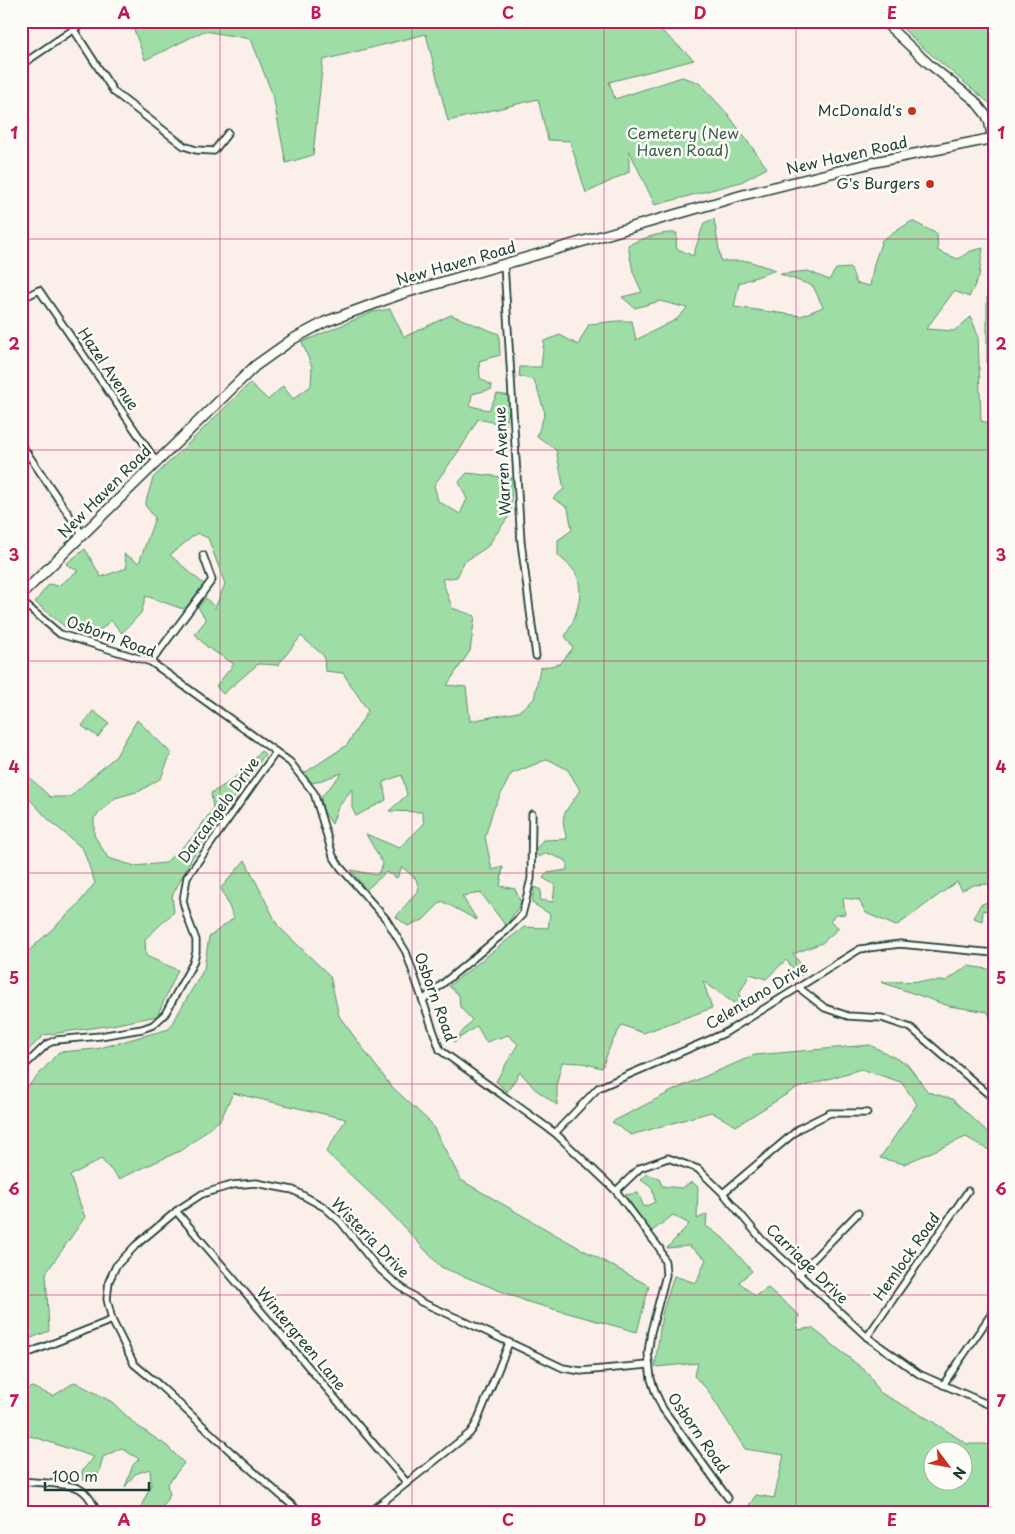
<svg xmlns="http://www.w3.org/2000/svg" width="1015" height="1534" font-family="'Playpen Sans',sans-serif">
  <rect width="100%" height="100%" fill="#fbefea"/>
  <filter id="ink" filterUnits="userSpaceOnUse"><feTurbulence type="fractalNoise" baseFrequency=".02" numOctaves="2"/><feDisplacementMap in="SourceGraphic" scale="10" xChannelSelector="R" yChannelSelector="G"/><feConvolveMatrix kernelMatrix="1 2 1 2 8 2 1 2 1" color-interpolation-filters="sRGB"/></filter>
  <g filter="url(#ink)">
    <g fill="#9edea6" stroke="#5e8e6d" fill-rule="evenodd">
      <path d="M131,21H651L694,60L609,82L615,99L682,77L698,82L727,113L767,168L741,182L655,205L629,150V172L586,193L570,141L548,140L538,99L448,121L426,34L323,60L313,155L286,163L273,96L251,39L204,31L145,60Z"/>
      <path d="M895,21H994V107L921,46Z"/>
      <path d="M714,219L721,261H748L776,270L739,283L734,307L801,316L823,307L813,286L780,274L808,271L829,280L836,269L851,268L856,283L870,286L874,264L882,240L912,221L937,234L938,251L958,259L971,251L983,248L979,276L969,297L954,291L926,329L954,331L971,317L978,336L981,421L994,424V897L989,884L974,885L962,890L957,882C936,896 917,912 896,926L866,913L859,900L843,898L845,914L835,915L830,921L839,928L822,943L793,954L806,971L800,976L786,960L766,979L750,974L739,994L745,1011L703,981L712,1008L643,1033L622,1025L611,1044L602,1068L582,1063L562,1062L557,1082V1105L535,1089L520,1072L507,1092L496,1081L518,1044L508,1035L486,1042L477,1026L454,1042L472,1020L460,1007L459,995L449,986L524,927L548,928L550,914L532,903L534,887L541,890L540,900L553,902L555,885L543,878L547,873L567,870V861L547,853L539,857L534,852L543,840L567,839C558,811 567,812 580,790L568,770L548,759L511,774L493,810L485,837L492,870L503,867L500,886L515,889L521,903L506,926L481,893L462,896L477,920L442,901L423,920L408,926L396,917L419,889L416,879L402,867L397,878L386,872L366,890L351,870L377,875L383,864L366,834L399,848L424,824L422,812L389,811L407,795L402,775L383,782L386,800L356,816L352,808V789L338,807L332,824L323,810L321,797L342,773L313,783L303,774L347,745L368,711L343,673L325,671L324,656L301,636L278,665L258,664L223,694L216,686L234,664L207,647L195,634L206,620L198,607L206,598L215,608L225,584L208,538L197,533L170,555L207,587L183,609L146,596L141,613L122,633L111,620L93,637L64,626L35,602L49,584L58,586L78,571L66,564L85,549L101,577L127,568L124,554L139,563L155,518L145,505L153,478L250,383L268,400L283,386L293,399L311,386L312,367L302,342L373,312L390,309L404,337L451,315L499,334L500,355L479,361L480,378L491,385L492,389L472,394L470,406L489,410L497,394L512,396L506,425L478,419L461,448L434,485L438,501L460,514L467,499L459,482L467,473L512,478L511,513L487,547L464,562L457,577L442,579L452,608L475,616L470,651L447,685L466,687L470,721L518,712L534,699L540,668L560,664L573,648L565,636C576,619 586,591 575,572C571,566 563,560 558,555V540L572,530L568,508L553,498L564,489L556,450L537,436L545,413L534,380L519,376L520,367H541L544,341L560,335L578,345L589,324L617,321H632L636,340L677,319L687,308L660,301L635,308L622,297L642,292L633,272L628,245C644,238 660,232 677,233L676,248L693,256L704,223Z"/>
      <path d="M994,293V370L987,363V297Z"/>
      <path d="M93,711L109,723L98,737L82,726Z"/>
      <path d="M137,720L171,753L161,778L140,791L115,798L94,818V835L108,858L135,866L165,863L192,838L213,809L211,793C231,782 246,770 261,751L265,754L192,858L172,896L174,912L145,939L146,956L178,970L157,1016L112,1025L44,1035L21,1057V958L76,907L95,883L83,849L49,820L21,790V769L50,797H70L116,756Z"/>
      <path d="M245,860L278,926L330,976L339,1016L390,1085L431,1123L461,1180L556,1235L649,1286L637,1332L528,1302L441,1267L386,1208L326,1152L346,1119L233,1093L221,1119L184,1149L119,1179L101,1159L70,1176L85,1217L46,1273L49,1331L21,1342V1094L59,1052L96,1049L169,1029L204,969L209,937L234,918L221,888Z"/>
      <path d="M994,899V914L983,910L982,921L974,918L980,905Z"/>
      <path d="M968,966L994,970V1028L988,1012L949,1006L881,982L946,981Z"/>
      <path d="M870,1045L907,1064L928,1092L952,1099L994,1138V1153L966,1137L904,1164L880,1158L917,1104L901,1082L861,1069L795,1089L736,1126L711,1112L631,1135L612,1122L678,1088L755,1055Z"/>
      <path d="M646,1174L659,1178L662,1186L681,1188L692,1182L698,1187L697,1219L707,1214L706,1226L723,1238L752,1271L739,1282L755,1296L768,1288L799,1315L797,1330L812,1328L868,1373L879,1392L930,1420L967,1444H985L994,1446V1513H744L756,1495L774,1498L784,1455L745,1449L707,1389L694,1376L698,1363L655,1367L662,1314L674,1276L696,1283L706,1259L689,1246L667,1248L689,1224L673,1215L651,1232L625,1195L638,1193L644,1207L655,1202L652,1188L641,1180ZM932,1452H962V1482H932Z"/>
      <path d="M75,1382L112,1402L136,1425L167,1446L184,1463L167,1485L170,1494L159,1513H138L151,1485L150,1469L135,1474L125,1487L133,1465L139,1459L121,1448L103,1457L97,1479L83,1480L82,1471L94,1457L34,1437L21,1435V1391L32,1387L53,1396Z"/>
    </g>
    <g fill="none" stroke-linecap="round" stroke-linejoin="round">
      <g stroke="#1f3d34" stroke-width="9">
        <g id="minor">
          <path d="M74,30L114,92L184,146L196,150L214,151L228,133"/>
          <path d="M21,65L86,21"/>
          <path d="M504,264L521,542L536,656"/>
          <path d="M21,299L39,290L156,461"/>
          <path d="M21,444L82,534"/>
          <path d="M21,601L60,634L151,662L290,762L314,793L333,856L341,868L386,919L406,952L440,1050L555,1133L616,1191L660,1249L665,1262L666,1275L651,1332L648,1353L651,1379L656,1394L663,1409L728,1498"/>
          <path d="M151,662L212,580L203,555"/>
          <path d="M798,987L825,1008L848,1016L882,1018L911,1028L994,1099"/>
          <path d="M423,1000L505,932L522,915L531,879L532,814"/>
          <path d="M21,1069L47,1044L56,1040L100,1036L142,1029L153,1025L165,1014L193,963L196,952V940L187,916L183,901L187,877L276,752"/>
          <path d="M555,1133L598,1088L725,1033L860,949L900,944L994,953"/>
          <path d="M616,1191L640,1168L668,1158L698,1169L723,1193L762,1240L867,1337L919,1374L994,1407"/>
          <path d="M723,1193L800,1128L830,1113H867"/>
          <path d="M176,1211L407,1483"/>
          <path d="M798,1275L858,1213"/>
          <path d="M867,1337L968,1191"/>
          <path d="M21,1356L112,1320"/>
          <path d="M943,1385L994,1310"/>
          <path d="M21,1481C36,1483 65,1483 78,1488C87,1492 94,1504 97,1513"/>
          <path d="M301,1513L231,1452L158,1384L134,1364L112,1320L107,1299L109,1281L116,1266L136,1245L179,1209L202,1194L232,1185L256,1183L293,1190L324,1207L341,1222L376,1266L393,1281L421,1302L466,1322L563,1368L581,1371L648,1365"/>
          <path d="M369,1513L470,1433L476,1424L509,1343"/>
        </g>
      </g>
      <g stroke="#1f3d34" stroke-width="11">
        <path id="tertiary" d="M883,21L929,64L974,100L986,115L989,122L992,138"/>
      </g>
      <g stroke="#1f3d34" stroke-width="12">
        <path id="primary" d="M21,595L255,366L293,339L325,322L401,294L743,195L875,162L994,138"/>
      </g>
      <use href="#minor" stroke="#fdfcf7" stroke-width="5.5"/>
      <use href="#tertiary" stroke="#fdfcf7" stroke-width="8"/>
      <use href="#primary" stroke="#fdfcf7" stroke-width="9"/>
    </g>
  </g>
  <path fill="none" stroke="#c2185b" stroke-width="1" stroke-opacity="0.55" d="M220,21V1513M412,21V1513M604,21V1513M796,21V1513M21,239H994M21,450H994M21,661H994M21,873H994M21,1084H994M21,1295H994"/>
  <g fill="#c8321e" stroke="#fdfcf7" stroke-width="2">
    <circle cx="912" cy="111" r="5"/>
    <circle cx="930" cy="184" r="5"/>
  </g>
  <g text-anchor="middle" stroke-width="5" stroke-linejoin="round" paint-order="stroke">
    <g font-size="15" fill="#1f3d34" stroke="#fdfcf7" text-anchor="end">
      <text x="902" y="116">McDonald's</text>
      <text x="920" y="189">G's Burgers</text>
    </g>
    <g font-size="15" fill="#385d4b" stroke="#fdfcf7">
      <text x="683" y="139">Cemetery (New<tspan x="683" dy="17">Haven Road)</tspan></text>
    </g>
    <g font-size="15" fill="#1f3d34" stroke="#fdfcf7">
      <text transform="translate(847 156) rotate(-13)" y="5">New Haven Road</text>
      <text transform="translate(456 264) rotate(-16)" y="5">New Haven Road</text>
      <text transform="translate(108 369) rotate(56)" y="5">Hazel Avenue</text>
      <text transform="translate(503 461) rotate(-93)" y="5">Warren Avenue</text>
      <text transform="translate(105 492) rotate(-45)" y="5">New Haven Road</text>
      <text transform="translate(111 637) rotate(20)" y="5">Osborn Road</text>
      <text transform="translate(219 810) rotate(-54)" y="5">Darcangelo Drive</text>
      <text transform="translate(757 996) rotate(-31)" y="5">Celentano Drive</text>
      <text transform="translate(435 997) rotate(70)" y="5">Osborn Road</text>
      <text transform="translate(370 1238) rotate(46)" y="5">Wisteria Drive</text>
      <text transform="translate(907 1257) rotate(-55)" y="5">Hemlock Road</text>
      <text transform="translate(807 1264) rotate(44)" y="5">Carriage Drive</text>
      <text transform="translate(301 1339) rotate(50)" y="5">Wintergreen Lane</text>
      <text transform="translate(698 1433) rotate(55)" y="5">Osborn Road</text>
    </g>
  </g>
  <rect width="1015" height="1534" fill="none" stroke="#fdfcf7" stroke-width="55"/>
  <g transform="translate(948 1466) rotate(122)"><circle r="24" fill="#fdfcf7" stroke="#a4b0a9"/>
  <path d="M0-4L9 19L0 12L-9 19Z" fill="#c8321e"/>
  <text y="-8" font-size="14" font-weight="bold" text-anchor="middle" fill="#1f3d34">N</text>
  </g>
  <path d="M45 1482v8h104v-8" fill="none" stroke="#1f3d34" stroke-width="2.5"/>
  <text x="52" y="1482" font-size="15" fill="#1f3d34" stroke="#fdfcf7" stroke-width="4" paint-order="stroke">100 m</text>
  <rect x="28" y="28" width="960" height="1478" fill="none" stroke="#c2185b" stroke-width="2"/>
  <g font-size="16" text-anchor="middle" font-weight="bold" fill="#c2185b">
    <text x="124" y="19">A</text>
    <text x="316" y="19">B</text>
    <text x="508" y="19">C</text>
    <text x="700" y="19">D</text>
    <text x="892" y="19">E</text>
    <text x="14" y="139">1</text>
    <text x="1001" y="139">1</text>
    <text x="14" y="350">2</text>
    <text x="1001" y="350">2</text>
    <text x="14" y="561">3</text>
    <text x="1001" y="561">3</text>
    <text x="14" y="773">4</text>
    <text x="1001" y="773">4</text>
    <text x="14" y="984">5</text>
    <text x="1001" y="984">5</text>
    <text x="14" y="1195">6</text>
    <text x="1001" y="1195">6</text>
    <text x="14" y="1407">7</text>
    <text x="1001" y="1407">7</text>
    <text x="124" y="1526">A</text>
    <text x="316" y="1526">B</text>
    <text x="508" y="1526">C</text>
    <text x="700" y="1526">D</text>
    <text x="892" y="1526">E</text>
  </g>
</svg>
